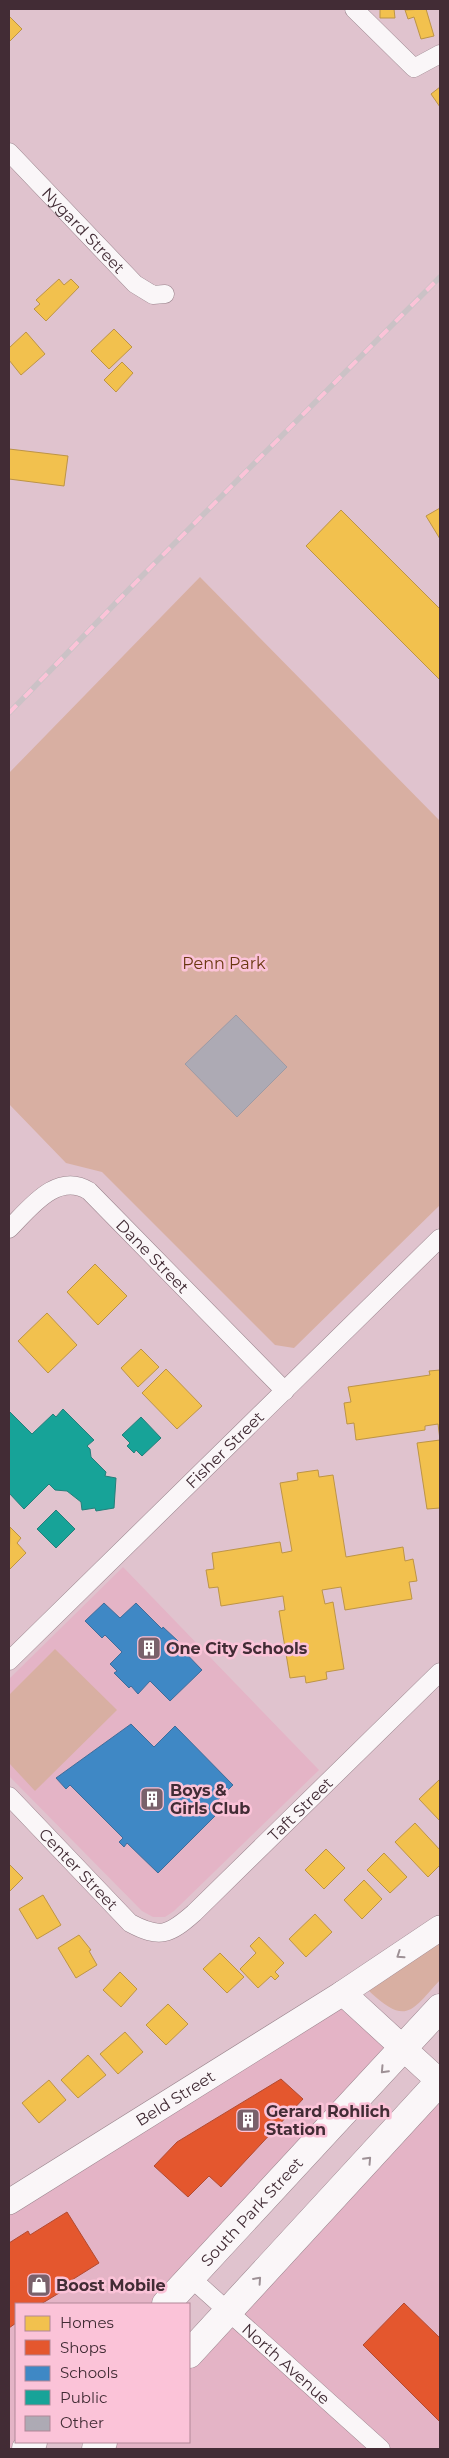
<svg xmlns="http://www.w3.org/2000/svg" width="449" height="2458" font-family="Montserrat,sans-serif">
  <rect width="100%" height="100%" fill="#e0c3ce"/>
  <g fill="#e4b4c6">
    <path d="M123,1567L319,1770L174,1911L165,1917H153L142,1911L9,1776V1679Z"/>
    <path d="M343,1993L404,2048L166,2304H16V2442L26,2449H9V2202Z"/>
    <path d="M440,2081V2449H96L103,2442H189V2354Z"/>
  </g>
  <g fill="#d8afa2">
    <path d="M200,577L440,821V1205L294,1348L275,1345L102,1172L66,1163L9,1104V773Z"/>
    <path d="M55,1649L117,1710L35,1791L9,1763V1695Z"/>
    <path d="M440,1938V1980C410,2013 406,2025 369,1991L371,1981Z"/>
  </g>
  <g fill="#f2c14e" stroke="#bd9446">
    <path d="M380,9H394L395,18H380Z"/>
    <path d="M426,9L434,36L421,39L414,17L408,19L405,10Z"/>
    <path d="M9,16L22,29L9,42Z"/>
    <path d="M440,87V107L431,94Z"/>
    <path d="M59,279L64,285L71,279L79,287L46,321L34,309L40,304L36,300Z"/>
    <path d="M114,329L132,347L109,369L91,351Z"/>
    <path d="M26,332L45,354L21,375L9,360V348Z"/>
    <path d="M122,362L133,373L116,392L104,380Z"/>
    <path d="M9,449L68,456L64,486L9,479Z"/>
    <path d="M440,508V539L426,516Z"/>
    <path d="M341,510L440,609V680L306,546Z"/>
    <path d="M95,1264L127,1296L98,1325L67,1292Z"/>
    <path d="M47,1313L77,1345L48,1373L18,1341Z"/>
    <path d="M141,1349L159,1367L138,1387L121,1368Z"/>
    <path d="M166,1369L202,1406L177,1429L142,1393Z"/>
    <path d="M440,1370V1508L427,1509L417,1443L440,1440L438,1424L425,1426V1430L356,1440L354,1423L347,1424L344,1403L351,1402L348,1387L430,1375L429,1371Z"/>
    <path d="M318,1470L319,1477L333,1475L346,1557L403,1547L405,1561L413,1559L417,1581L409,1582L412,1599L345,1610L341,1587L322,1590L325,1604L333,1602L344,1669L326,1672L327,1679L306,1683L305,1676L290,1678L279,1611L285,1610L283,1596L221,1606L218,1587L209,1588L206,1570L214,1569L212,1553L280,1542L282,1553L292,1551L280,1483L298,1480L297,1473Z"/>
    <path d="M10,1527L21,1538L17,1543L26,1553L9,1570Z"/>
    <path d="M439,1780L440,1781V1821L419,1799Z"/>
    <path d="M415,1823L440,1850V1865L428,1877L395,1842Z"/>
    <path d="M326,1849L345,1868L324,1889L305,1870Z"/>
    <path d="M384,1853L407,1877L390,1893L367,1870Z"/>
    <path d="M9,1864L23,1878L9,1892Z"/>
    <path d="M364,1880L382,1899L362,1919L344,1900Z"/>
    <path d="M43,1895L61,1925L37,1939L19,1909Z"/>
    <path d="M315,1914L332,1932L306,1957L289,1939Z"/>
    <path d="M79,1935L91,1950L89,1951L97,1965L76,1978L58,1948Z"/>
    <path d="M259,1937L284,1963L275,1972L279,1976L275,1980L271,1976L258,1988L240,1969L256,1953L250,1946Z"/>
    <path d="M220,1953L244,1977L227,1993L203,1969Z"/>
    <path d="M120,1972L137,1989L121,2007L103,1990Z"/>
    <path d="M168,2004L188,2024L166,2045L146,2025Z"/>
    <path d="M125,2032L143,2052L118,2074L100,2054Z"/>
    <path d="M88,2055L106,2075L78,2098L61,2080Z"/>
    <path d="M49,2080L66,2100L39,2123L22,2103Z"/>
  </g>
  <g fill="#e4572e" stroke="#b34a30">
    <path d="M281,2079L303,2099L221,2187L209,2176L188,2197L154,2166L177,2142Z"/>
    <path d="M67,2212L99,2263L67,2283L69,2287L41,2304H16V2323L9,2328V2243L28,2231L30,2235Z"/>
    <path d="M404,2303L440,2338V2422L363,2345Z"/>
  </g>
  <g fill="#3f88c5" stroke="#406c9a">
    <path d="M104,1603L120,1618L136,1603L162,1629L163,1627L178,1641L176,1643L202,1670L170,1701L150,1681L138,1694L131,1686L129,1688L114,1673L117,1671L110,1664L122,1652L105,1635L102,1638L85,1621Z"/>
    <path d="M131,1724L154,1747L175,1726L233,1785L209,1809L215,1816L158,1873L127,1843L124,1847L119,1842L123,1838L70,1785L66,1789L56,1778Z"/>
  </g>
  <g fill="#17a398" stroke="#247f7a">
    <path d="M63,1409L94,1440L87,1446L90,1449L91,1457L106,1472L105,1476L116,1478L114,1508L96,1511L95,1508L82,1510L81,1502L67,1491L55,1490L49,1484L24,1509L9,1493V1411L32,1434L53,1414L56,1417Z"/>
    <path d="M141,1417L161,1438L142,1456L136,1450L134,1453L127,1446L130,1443L122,1435Z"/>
    <path d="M56,1510L75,1529L56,1548L37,1529Z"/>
  </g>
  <path fill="#adaab4" stroke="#9d9aa4" d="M236,1015L287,1067L237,1117L185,1064Z"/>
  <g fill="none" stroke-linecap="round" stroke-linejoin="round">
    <g stroke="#99838c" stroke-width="19">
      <g id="street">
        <path d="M354,9L414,68L440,54"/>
        <path id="s1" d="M9,152L135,284L153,295L165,294"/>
        <path id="s2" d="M9,1229C30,1208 57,1171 89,1191L285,1391"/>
        <path id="s3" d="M9,1661L440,1238"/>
        <path id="s4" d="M9,1796L130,1923C160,1939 169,1935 194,1913L440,1672"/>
        <path id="s5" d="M191,2278L381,2449"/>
      </g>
    </g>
    <g stroke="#99838c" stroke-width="26">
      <g id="secondary">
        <path d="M343,1993L440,1928"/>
        <path id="s6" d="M9,2202L343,1993L440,2082"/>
      </g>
    </g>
    <g stroke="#99838c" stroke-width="29">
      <g id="primary">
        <path id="s7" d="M166,2304L440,2008"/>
        <path d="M189,2354L440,2081"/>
        <path d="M26,2449L33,2442"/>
        <path d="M96,2449L103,2442"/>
      </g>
    </g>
    <use href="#street" stroke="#faf6f8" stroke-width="18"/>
    <use href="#secondary" stroke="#faf6f8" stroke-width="25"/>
    <use href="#primary" stroke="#faf6f8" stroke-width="28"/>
    <g stroke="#cbc2c6" stroke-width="5.5">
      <path id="rail" d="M9,713L140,578L440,277"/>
    </g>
    <use href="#rail" stroke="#fbc3d8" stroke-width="4" stroke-dasharray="11" stroke-linecap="butt"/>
  </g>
  <defs><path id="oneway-chevron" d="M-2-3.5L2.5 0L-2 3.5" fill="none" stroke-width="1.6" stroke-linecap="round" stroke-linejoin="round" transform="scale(1.25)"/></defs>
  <g stroke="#9e9196">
    <use href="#oneway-chevron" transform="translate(400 1955) rotate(146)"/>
    <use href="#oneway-chevron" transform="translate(384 2070) rotate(133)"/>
    <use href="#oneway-chevron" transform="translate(368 2160) rotate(-47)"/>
    <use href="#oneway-chevron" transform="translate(258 2280) rotate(-48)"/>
  </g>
  <defs>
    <g id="building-square" transform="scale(1.25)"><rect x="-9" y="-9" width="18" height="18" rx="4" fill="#79616b" stroke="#fbc3d8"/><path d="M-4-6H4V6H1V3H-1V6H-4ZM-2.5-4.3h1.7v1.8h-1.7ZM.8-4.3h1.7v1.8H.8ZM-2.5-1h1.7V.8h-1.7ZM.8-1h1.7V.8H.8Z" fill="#fff"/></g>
    <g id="shop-square" transform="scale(1.25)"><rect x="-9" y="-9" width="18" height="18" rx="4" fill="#79616b" stroke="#fbc3d8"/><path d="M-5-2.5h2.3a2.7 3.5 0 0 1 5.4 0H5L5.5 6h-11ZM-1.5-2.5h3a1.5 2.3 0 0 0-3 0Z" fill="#fff"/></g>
  </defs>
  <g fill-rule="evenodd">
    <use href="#building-square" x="149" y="1648"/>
    <use href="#building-square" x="152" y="1799"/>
    <use href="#building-square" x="248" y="2120"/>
    <use href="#shop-square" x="39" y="2285"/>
  </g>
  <g text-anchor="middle" stroke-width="5" stroke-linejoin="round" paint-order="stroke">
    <g font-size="16" fill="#422c35" stroke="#fbc3d8">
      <text dy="6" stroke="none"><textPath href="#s1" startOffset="108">Nygard Street</textPath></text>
      <text dy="6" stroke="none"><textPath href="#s2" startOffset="188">Dane Street</textPath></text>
      <text dy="6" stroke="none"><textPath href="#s3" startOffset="302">Fisher Street</textPath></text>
      <text dy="6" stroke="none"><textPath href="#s4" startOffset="396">Taft Street</textPath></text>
      <text dy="6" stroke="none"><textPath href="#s4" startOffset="101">Center Street</textPath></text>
      <text dy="6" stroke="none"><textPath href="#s6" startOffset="196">Beld Street</textPath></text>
      <text dy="6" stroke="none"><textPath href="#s7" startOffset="126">South Park Street</textPath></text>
      <text dy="6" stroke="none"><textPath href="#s5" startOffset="128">North Avenue</textPath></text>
    </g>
    <g font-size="16" fill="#693710" stroke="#fbc3d8">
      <text x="224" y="969">Penn Park</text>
    </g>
    <g font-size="16" font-weight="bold" fill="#422c35" stroke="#fbc3d8" text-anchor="start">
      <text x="166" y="1654">One City Schools</text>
      <text x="170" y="1796">Boys &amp;<tspan x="170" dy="18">Girls Club</tspan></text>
      <text x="266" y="2117">Gerard Rohlich<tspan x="266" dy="18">Station</tspan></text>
      <text x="56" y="2291">Boost Mobile</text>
    </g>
  </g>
  <rect width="449" height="2458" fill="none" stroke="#422c35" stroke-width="20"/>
  <rect x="15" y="2303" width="175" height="140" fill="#fbc3d8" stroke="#b18797"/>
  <rect x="25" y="2316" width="25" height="15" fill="#f2c14e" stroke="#b18797"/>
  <text x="60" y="2328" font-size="15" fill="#422c35">Homes</text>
  <rect x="25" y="2340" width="25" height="15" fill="#e4572e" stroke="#b18797"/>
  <text x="60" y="2353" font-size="15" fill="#422c35">Shops</text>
  <rect x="25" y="2366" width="25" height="15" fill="#3f88c5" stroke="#b18797"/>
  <text x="60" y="2378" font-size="15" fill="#422c35">Schools</text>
  <rect x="25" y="2390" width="25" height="15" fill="#17a398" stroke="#b18797"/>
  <text x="60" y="2403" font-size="15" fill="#422c35">Public</text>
  <rect x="25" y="2416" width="25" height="15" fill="#adaab4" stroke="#b18797"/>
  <text x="60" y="2428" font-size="15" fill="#422c35">Other</text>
</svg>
